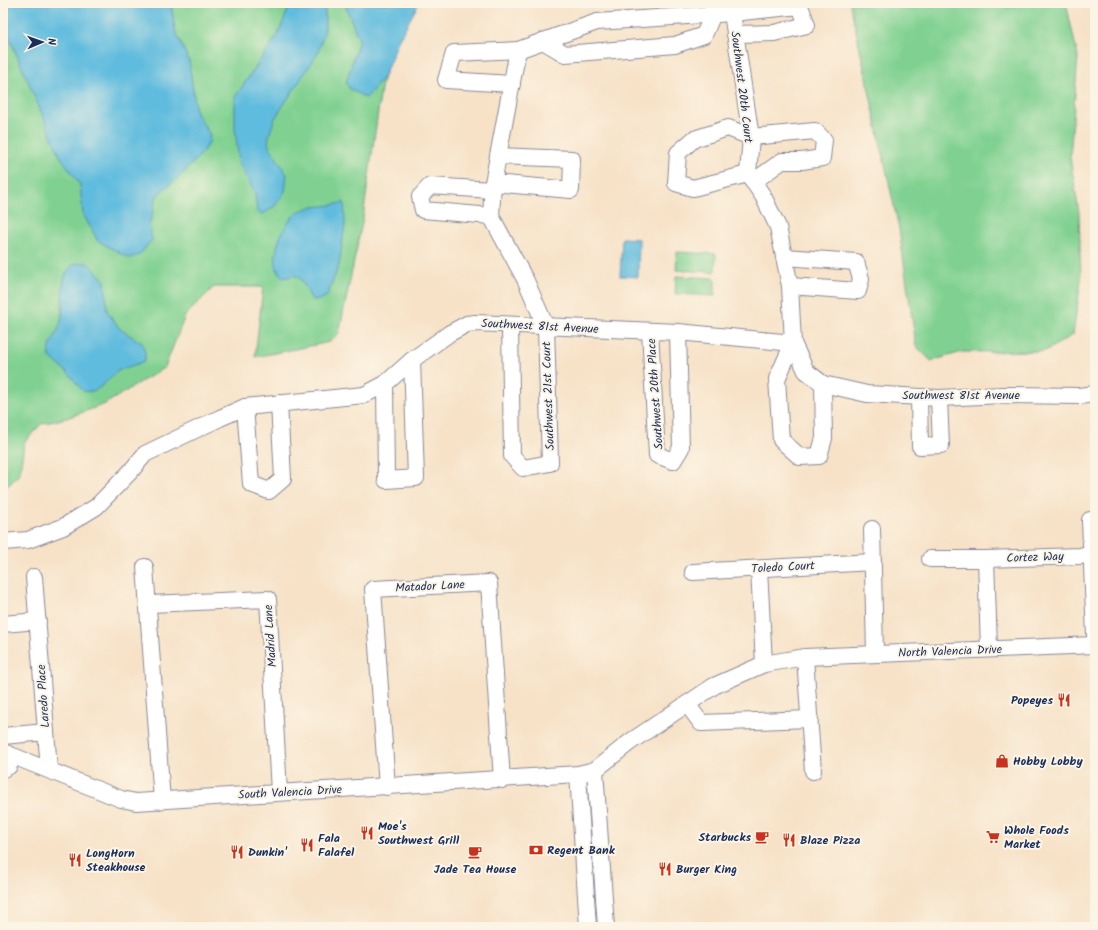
<svg xmlns="http://www.w3.org/2000/svg" width="1098" height="930" font-family="Kalam,sans-serif">
  <rect width="100%" height="100%" fill="#fcf5e5"/>
  <filter id="ink" filterUnits="userSpaceOnUse"><feTurbulence type="fractalNoise" baseFrequency=".025" numOctaves="2"/><feDisplacementMap in="SourceGraphic" scale="8" xChannelSelector="R" yChannelSelector="G"/><feConvolveMatrix kernelMatrix="1 2 1 2 8 2 1 2 1" color-interpolation-filters="sRGB"/></filter>
  <filter id="wash" filterUnits="userSpaceOnUse"><feTurbulence type="fractalNoise" baseFrequency=".012" numOctaves="4" result="noise"/><feDisplacementMap in="SourceGraphic" scale="16" xChannelSelector="R" yChannelSelector="G"/><feGaussianBlur stdDeviation="0.9" result="paint"/><feColorMatrix in="noise" values="0 0 0 0 0 0 0 0 0 0 0 0 0 0 0 0 0 1.4 0 .05"/><feComposite in="paint" operator="in"/></filter>
  <g filter="url(#wash)">
    <rect width="100%" height="100%" fill="#f7e2c8"/>
    <g fill="#80d191" stroke="#4e8078">
      <path d="M3,3H397L403,10L382,83L363,218L339,333L330,342L255,357L263,287H214L185,316L165,367L105,404L67,418L41,424L24,443L20,473L10,484L3,488Z"/>
      <path d="M850,3H1066L1078,57L1070,157L1079,213L1081,280L1073,335L1045,351L962,352L931,361L916,346L899,229Z"/>
      <path d="M677,252L716,254L715,272L676,270Z"/>
      <path d="M676,276L715,278V296L675,294Z"/>
    </g>
    <g fill="#60bcde" stroke="#3e769e">
      <path d="M3,3H171L175,30L189,61L196,113L210,135L209,142L202,153L181,175L157,195L149,226L152,240L139,255L129,258L98,241L83,214L80,185L60,156L3,23Z"/>
      <path d="M291,3H325V29L318,53L275,118L269,135L268,144L287,175L285,191L275,206L263,214L257,212L255,193L239,163L235,128V97L277,36Z"/>
      <path d="M349,3H419L399,39L384,76L366,98L350,89L346,83L359,40L346,7Z"/>
      <path d="M344,202L345,224L339,265L327,296L319,300H312L301,279L294,275L284,278C264,265 283,218 302,210C314,205 330,207 344,202Z"/>
      <path d="M622,238L639,239L638,277L620,276Z"/>
      <path d="M77,263H88L105,281L107,311L120,329L142,343L145,352V360C136,366 126,366 118,371C105,380 101,394 83,391L70,375L49,356C48,342 59,333 61,321C64,306 60,288 66,274C68,269 72,265 77,263Z"/>
    </g>
  </g>
  <g filter="url(#ink)">
    <g fill="none" stroke-linecap="round" stroke-linejoin="round">
      <g stroke="#898893" stroke-width="18">
        <g id="minor">
          <path d="M732,13L751,137L748,174L763,196L778,227L790,286L793,343L777,379L781,440L800,457L819,456L824,438L823,384"/>
          <path d="M543,41L565,54L675,45L704,35L713,14"/>
          <path d="M512,84L446,80L454,53L518,50L597,22L732,13L800,6L807,25L774,33L735,34"/>
          <path d="M748,174L693,188L676,183L678,153L694,139L728,128L751,137L815,131L824,140L822,158L802,161H782L753,182"/>
          <path d="M493,183L571,190L572,159L498,156"/>
          <path d="M491,216L423,210L420,197L430,186L492,190"/>
          <path d="M784,257L856,262L861,279L858,291L790,286"/>
          <path d="M510,325L512,456L523,468L550,463L546,327L526,281L491,216L493,183L518,50"/>
          <path d="M650,331L657,455L673,461L681,448L678,332"/>
          <path d="M385,384L386,480L416,478L412,360"/>
          <path d="M919,397L920,446L941,445L939,398"/>
          <path d="M245,407L251,484L269,491L283,479L279,403"/>
          <path d="M1090,520L1095,636"/>
          <path d="M872,529L875,653"/>
          <path d="M3,542L28,540L63,527L96,507L130,472L145,454L220,418L245,407L364,395L385,384L412,360L450,333L467,324L475,323L678,332L793,343L806,371L823,384L867,394L939,398L1003,395L1079,396L1095,394"/>
          <path d="M930,559H986"/>
          <path d="M145,567L162,801"/>
          <path d="M759,569L764,664"/>
          <path d="M693,572L873,562"/>
          <path d="M34,577L49,770"/>
          <path d="M149,604L268,599L279,792"/>
          <path d="M3,624L38,621"/>
          <path d="M989,649L986,559L1080,556L1092,553"/>
          <path d="M805,657L813,771"/>
          <path d="M687,704L701,723L810,719"/>
          <path d="M3,736L46,732"/>
          <path d="M3,752L121,799L136,802L578,774L595,770L630,742L714,686L764,664L805,657L1095,645"/>
          <path d="M3,769L9,766L11,757"/>
          <path d="M595,770L606,927"/>
          <path d="M578,774L588,927"/>
          <path d="M387,787L373,589L489,583L502,780"/>
        </g>
      </g>
      <use href="#minor" stroke="#fff" stroke-width="16"/>
    </g>
  </g>
  <defs>
    <g id="restaurant-bare" transform="scale(1.08)"><path d="M-5-6h1v4h1v-4h1v4h1v-4h1v5L-1.5 .5V6h-2V.5L-5-1ZM5-6V6H3V1.5H1.5Q1.5-4 5-6Z" fill="#c8321e" stroke="#fcf5e5" stroke-width="2.5" paint-order="stroke"/></g>
    <g id="shop-bare" transform="scale(1.08)"><path d="M-5-2.5h2.3a2.7 3.5 0 0 1 5.4 0H5L5.5 6h-11ZM-1.5-2.5h3a1.5 2.3 0 0 0-3 0Z" fill="#c8321e" stroke="#fcf5e5" stroke-width="2.5" paint-order="stroke"/></g>
    <g id="cafe-bare" transform="scale(1.08)"><path d="M-5.5-4.5H6V0H3Q3 3.5 0 3.5H-2.5Q-5.5 3.5-5.5 0ZM3-3.2v2h1.7v-2ZM-6 4.5H4V6H-6Z" fill="#c8321e" stroke="#fcf5e5" stroke-width="2.5" paint-order="stroke"/></g>
    <g id="supermarket-bare" transform="scale(1.08)"><path d="M-6-5.5h2.5l.6 2H6L4.5 2H-2.5L-4.4-4H-6ZM-1.5 3.2a1.3 1.3 0 1 0 .1 0ZM3 3.2a1.3 1.3 0 1 0 .1 0Z" fill="#c8321e" stroke="#fcf5e5" stroke-width="2.5" paint-order="stroke"/></g>
    <g id="bank-bare" transform="scale(1.08)"><path d="M-6-4H6V4H-6ZM0-2.3a2.3 2.3 0 1 0 0 4.6a2.3 2.3 0 1 0 0-4.6Z" fill="#c8321e" stroke="#fcf5e5" stroke-width="2.5" paint-order="stroke"/></g>
  </defs>
  <g fill-rule="evenodd">
    <use href="#restaurant-bare" x="1064" y="700"/>
    <use href="#shop-bare" x="1002" y="761"/>
    <use href="#restaurant-bare" x="367" y="833"/>
    <use href="#cafe-bare" x="762" y="837"/>
    <use href="#supermarket-bare" x="993" y="837"/>
    <use href="#restaurant-bare" x="789" y="840"/>
    <use href="#restaurant-bare" x="307" y="845"/>
    <use href="#bank-bare" x="536" y="850"/>
    <use href="#restaurant-bare" x="237" y="852"/>
    <use href="#cafe-bare" x="475" y="852"/>
    <use href="#restaurant-bare" x="75" y="860"/>
    <use href="#restaurant-bare" x="665" y="869"/>
  </g>
  <g text-anchor="middle" stroke-width="4" stroke-linejoin="round" paint-order="stroke">
    <g font-size="12" fill="#1b2f5e" stroke="#fcf5e5">
      <text transform="translate(742 87) rotate(83)" y="4">Southwest 20th Court</text>
      <text transform="translate(540 326) rotate(3)" y="4">Southwest 81st Avenue</text>
      <text transform="translate(655 394) rotate(-94)" y="4">Southwest 20th Place</text>
      <text x="961" y="399">Southwest 81st Avenue</text>
      <text transform="translate(548 396) rotate(-92)" y="4">Southwest 21st Court</text>
      <text transform="translate(1035 557) rotate(-2)" y="4">Cortez Way</text>
      <text transform="translate(783 567) rotate(-3)" y="4">Toledo Court</text>
      <text transform="translate(430 586) rotate(-3)" y="4">Matador Lane</text>
      <text transform="translate(270 636) rotate(-94)" y="4">Madrid Lane</text>
      <text transform="translate(950 651) rotate(-2)" y="4">North Valencia Drive</text>
      <text transform="translate(43 696) rotate(-94)" y="4">Laredo Place</text>
      <text transform="translate(290 792) rotate(-3)" y="4">South Valencia Drive</text>
    </g>
    <g font-size="12" font-weight="bold" fill="#1b2f5e" stroke="#fcf5e5" text-anchor="start">
      <text x="1053" y="704" text-anchor="end">Popeyes</text>
      <text x="1013" y="765">Hobby Lobby</text>
      <text x="378" y="830">Moe's<tspan x="378" dy="14">Southwest Grill</tspan></text>
      <text x="1004" y="834">Whole Foods<tspan x="1004" dy="14">Market</tspan></text>
      <text x="751" y="841" text-anchor="end">Starbucks</text>
      <text x="318" y="842">Fala<tspan x="318" dy="14">Falafel</tspan></text>
      <text x="800" y="844">Blaze Pizza</text>
      <text x="547" y="854">Regent Bank</text>
      <text x="248" y="856">Dunkin'</text>
      <text x="86" y="857">LongHorn<tspan x="86" dy="14">Steakhouse</tspan></text>
      <text x="475" y="873" text-anchor="middle">Jade Tea House</text>
      <text x="676" y="873">Burger King</text>
    </g>
  </g>
  <rect width="1098" height="930" fill="none" stroke="#fcf5e5" stroke-width="16"/>
  <g transform="translate(42 42) rotate(88)" stroke="#fcf5e5" stroke-width="3" paint-order="stroke">
  <path d="M0-3L7 15L0 10L-7 15Z" fill="#1b2f5e"/>
  <text y="-6" font-size="11" font-weight="bold" text-anchor="middle" fill="#1b2f5e">N</text>
  </g>
</svg>
